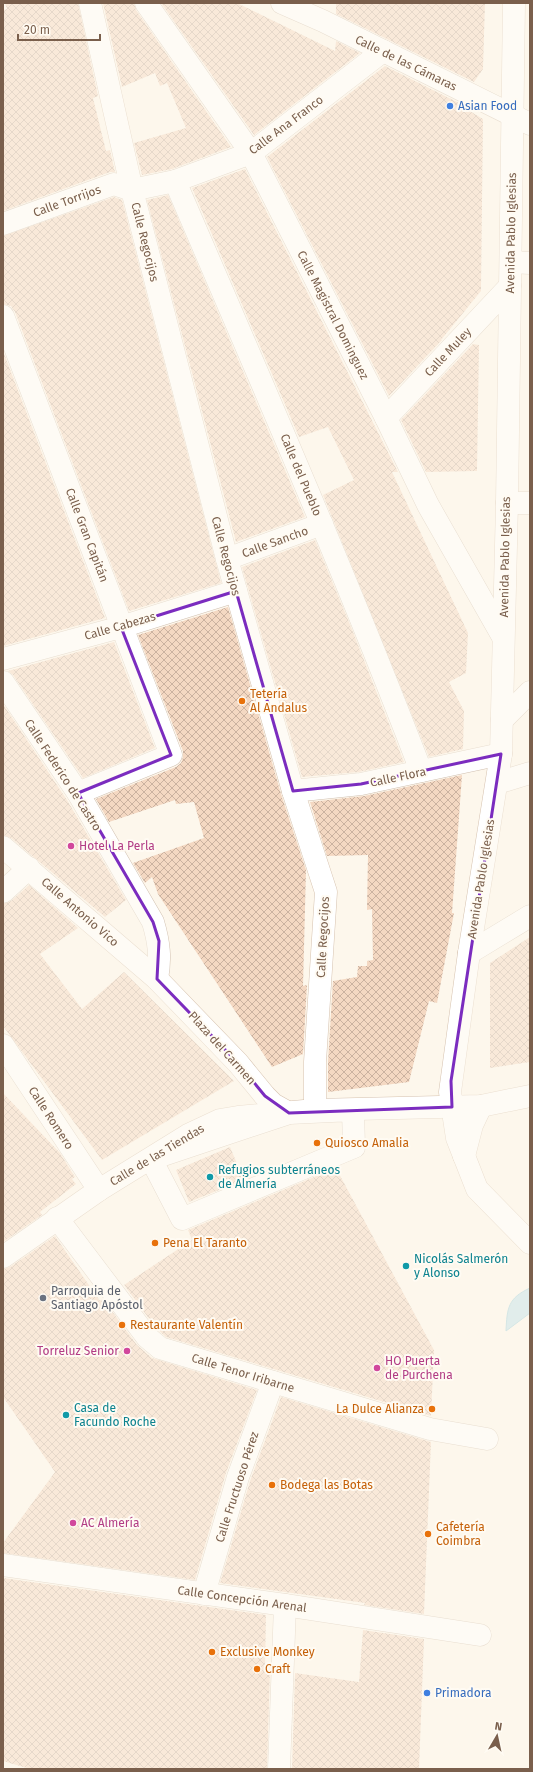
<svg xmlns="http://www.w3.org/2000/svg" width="533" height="1772" font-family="'Fira Sans',sans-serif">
  <defs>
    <pattern id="building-cross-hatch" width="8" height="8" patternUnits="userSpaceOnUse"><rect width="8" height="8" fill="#f4d8c2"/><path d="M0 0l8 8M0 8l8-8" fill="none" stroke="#cbb2a0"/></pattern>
  </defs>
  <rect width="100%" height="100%" fill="#fdf7ec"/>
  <path fill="#bee1e8" stroke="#a4d0db" d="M530,1288V1313L506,1331C507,1308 508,1298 530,1288Z"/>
  <g fill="url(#building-cross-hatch)">
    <path d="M5,3H78L98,96L93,98L106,151L110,150L115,172H110L3,211V10L7,9Z"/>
    <path d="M103,3H134L136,10L231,147L172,169L142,175L134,143L186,128L167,83L160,86L155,73L122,87Z"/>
    <path d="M161,3H237L335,51L336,41L360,53L254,135Z"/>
    <path d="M336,3H485L483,69L474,82L336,14Z"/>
    <path d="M385,66L459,103L458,104L483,119L481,291L441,340H442L389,396L267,157Z"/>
    <path d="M245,169L398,472H392L468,633L466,673L449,682L464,711L463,749L429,757L323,495L354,480L328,427L299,437L192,188Z"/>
    <path d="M168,195L305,517L236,542L147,200Z"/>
    <path d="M114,197L122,200L221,583L129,611L15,312L11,306L3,304V236Z"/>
    <path d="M473,344L479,345L477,471L426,472L401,420Z"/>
    <path d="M3,351L105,618L3,646Z"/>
    <path d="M315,540L351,627L404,762L359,772L302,777L242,567Z"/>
    <path d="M228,607L281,794L306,870L303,986L307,985L303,1054L272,1067L158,894L152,877L145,883L133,863L204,838L194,802L176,804L175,800L109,822L96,799L176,767L181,763L183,757V751L138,635Z"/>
    <path d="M114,642L155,748L83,778L13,675L8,671Z"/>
    <path d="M3,704L67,800L126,900L105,917L11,838L3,835Z"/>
    <path d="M462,775L452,913H454L437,1003L429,1001L409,1082L328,1092V1062L333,981L357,977L358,966H367V961L373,960L372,909L367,910L368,855L327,856L310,802L364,796Z"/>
    <path d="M29,885L78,928L40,954L82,1009L124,972L234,1081L102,1160L3,1026V904L11,901Z"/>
    <path d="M530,937V1062L490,1068V963Z"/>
    <path d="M3,1093L60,1153L75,1177L72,1179L76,1184L40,1212L42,1215L3,1242Z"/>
    <path d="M230,1147L244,1180L189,1202L176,1170Z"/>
    <path d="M337,1170L434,1350L431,1416L166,1337L156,1328L124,1285L192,1240L188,1230L326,1172L330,1176Z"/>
    <path d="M55,1236L100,1301L103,1299L137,1345L152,1358L257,1390L226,1473L195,1580L3,1553V1543L55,1472L3,1397V1269L10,1267Z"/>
    <path d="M281,1397L431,1442L424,1614L364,1605L365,1603L220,1583L250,1481Z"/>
    <path d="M3,1578L266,1615L265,1669L270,1670L267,1769H30L3,1761Z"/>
    <path d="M363,1630L424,1639L419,1769H292L295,1673L359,1682Z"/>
  </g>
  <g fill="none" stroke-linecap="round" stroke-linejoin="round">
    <g stroke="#d1c0b0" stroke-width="23">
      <g id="street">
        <path d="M146,3L251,153L386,418L428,505L503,637"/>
        <path d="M282,3L323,21L530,124"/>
        <path d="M175,181C259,377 345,572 421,771"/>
        <path d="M3,224L114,184L132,190L175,181L251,153L383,51"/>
        <path d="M511,262L530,263"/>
        <path d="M3,316L171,755L78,793"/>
        <path d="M386,418L510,286"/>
        <path d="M507,503H530"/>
        <path d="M227,559L322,524"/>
        <path d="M3,659L121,627L236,591"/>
        <path d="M3,682L78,793L153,922C159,942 161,958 157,979"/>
        <path d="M502,720L530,692"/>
        <path d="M497,783L530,773"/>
        <path d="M293,791L361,784L501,754"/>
        <path d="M3,892L29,868"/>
        <path d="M469,953L530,916"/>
        <path d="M3,1045L99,1190"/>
        <path d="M353,1110L354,1147L182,1219L151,1159L289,1113Z"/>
        <path d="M57,1218L147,1337L160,1348L430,1429L487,1439"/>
        <path d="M3,1565L285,1605L480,1635"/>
        <path d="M204,1594L238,1477L273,1382"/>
        <path d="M279,1769L285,1605"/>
      </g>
    </g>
    <g stroke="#d6c2af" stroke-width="23">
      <g id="secondary">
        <path d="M90,3L132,190L227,559L293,791L326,892L315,1062V1110"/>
        <path d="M514,3L507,503L501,754L469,953L450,1092L457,1138L477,1189L530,1243"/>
        <path d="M3,847L157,979L238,1063L265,1096L273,1104L289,1113"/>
        <path d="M464,1156L472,1125L481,1106"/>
        <path d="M3,1257L99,1190L188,1135L220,1120L238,1117L315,1110L481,1106L530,1096"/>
      </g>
    </g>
    <use href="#street" stroke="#fff" stroke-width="22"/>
    <use href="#secondary" stroke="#fff" stroke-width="22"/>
  </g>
  <path d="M0 0H533V1772H0ZM236,591L293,791L361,784L501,754L451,1081L452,1107L289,1113L265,1096L238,1063L157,979L159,941L153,922L78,793L171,755L121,627Z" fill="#fdf7ec" fill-opacity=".55" fill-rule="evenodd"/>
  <path fill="none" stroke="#7b2cbf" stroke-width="3" stroke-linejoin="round" d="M236,591L293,791L361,784L501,754L451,1081L452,1107L289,1113L265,1096L238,1063L157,979L159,941L153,922L78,793L171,755L121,627Z"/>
  <g fill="#3f7fe0" stroke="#fffbf3" stroke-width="1.5">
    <circle cx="450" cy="106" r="4"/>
    <circle cx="427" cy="1693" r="4"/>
  </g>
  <g fill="#e8710a" stroke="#fffbf3" stroke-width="1.5">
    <circle cx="242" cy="701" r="4"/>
    <circle cx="317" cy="1143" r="4"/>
    <circle cx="155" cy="1243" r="4"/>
    <circle cx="122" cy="1325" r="4"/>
    <circle cx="432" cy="1409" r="4"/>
    <circle cx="272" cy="1485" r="4"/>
    <circle cx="428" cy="1534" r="4"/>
    <circle cx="212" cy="1652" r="4"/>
    <circle cx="257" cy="1669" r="4"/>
  </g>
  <g fill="#d1479c" stroke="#fffbf3" stroke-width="1.5">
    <circle cx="71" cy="846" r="4"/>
    <circle cx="127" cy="1351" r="4"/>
    <circle cx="377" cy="1368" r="4"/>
    <circle cx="73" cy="1523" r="4"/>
  </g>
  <g fill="#0f9aa8" stroke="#fffbf3" stroke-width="1.5">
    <circle cx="210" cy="1177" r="4"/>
    <circle cx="406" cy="1266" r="4"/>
    <circle cx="66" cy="1415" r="4"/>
  </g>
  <circle fill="#6b7280" stroke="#fffbf3" stroke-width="1.5" cx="43" cy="1298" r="4"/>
  <g text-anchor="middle" stroke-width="4" stroke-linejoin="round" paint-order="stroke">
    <g font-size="12" fill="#7a5f4c" stroke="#fffbf3">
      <text transform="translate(406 63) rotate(26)" y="4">Calle de las Cámaras</text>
      <text transform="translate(286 125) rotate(-37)" y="4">Calle Ana Franco</text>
      <text transform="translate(67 201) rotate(-20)" y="4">Calle Torrijos</text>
      <text transform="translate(511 233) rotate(-89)" y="4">Avenida Pablo Iglesias</text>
      <text transform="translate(145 242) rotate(76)" y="4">Calle Regocijos</text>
      <text transform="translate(333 315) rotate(63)" y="4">Calle Magistral Dominguez</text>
      <text transform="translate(448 352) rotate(-47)" y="4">Calle Muley</text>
      <text transform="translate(301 475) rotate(67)" y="4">Calle del Pueblo</text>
      <text transform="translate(87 535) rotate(69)" y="4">Calle Gran Capitán</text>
      <text transform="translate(275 542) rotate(-20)" y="4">Calle Sancho</text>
      <text transform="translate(226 556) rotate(75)" y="4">Calle Regocijos</text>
      <text transform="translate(505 557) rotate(-89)" y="4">Avenida Pablo Iglesias</text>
      <text transform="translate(120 626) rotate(-16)" y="4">Calle Cabezas</text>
      <text transform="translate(63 775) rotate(57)" y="4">Calle Federico de Castro</text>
      <text transform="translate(398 777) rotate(-12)" y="4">Calle Flora</text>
      <text transform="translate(481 879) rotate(-81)" y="4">Avenida Pablo Iglesias</text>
      <text transform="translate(80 912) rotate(41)" y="4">Calle Antonio Vico</text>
      <text transform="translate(323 937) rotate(-87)" y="4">Calle Regocijos</text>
      <text transform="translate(222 1048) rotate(48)" y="4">Plaza del Carmen</text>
      <text transform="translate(51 1118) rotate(57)" y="4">Calle Romero</text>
      <text transform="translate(157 1155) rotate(-31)" y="4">Calle de las Tiendas</text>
      <text transform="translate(243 1373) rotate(17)" y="4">Calle Tenor Iribarne</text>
      <text transform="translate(237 1487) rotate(-72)" y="4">Calle Fructuoso Pérez</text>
      <text transform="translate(242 1599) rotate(8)" y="4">Calle Concepción Arenal</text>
    </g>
    <g font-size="12" fill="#366cbe" stroke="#fffbf3" text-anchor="start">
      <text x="458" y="110">Asian Food</text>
      <text x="435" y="1697">Primadora</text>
    </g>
    <g font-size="12" fill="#c56008" stroke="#fffbf3" text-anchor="start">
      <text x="250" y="698">Tetería<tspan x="250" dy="14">Al Andalus</tspan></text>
      <text x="325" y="1147">Quiosco Amalia</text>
      <text x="163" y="1247">Pena El Taranto</text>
      <text x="130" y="1329">Restaurante Valentín</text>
      <text x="424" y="1413" text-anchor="end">La Dulce Alianza</text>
      <text x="280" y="1489">Bodega las Botas</text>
      <text x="436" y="1531">Cafetería<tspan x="436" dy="14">Coimbra</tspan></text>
      <text x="220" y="1656">Exclusive Monkey</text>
      <text x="265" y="1673">Craft</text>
    </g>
    <g font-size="12" fill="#b23c85" stroke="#fffbf3" text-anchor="start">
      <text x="79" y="850">Hotel La Perla</text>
      <text x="119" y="1355" text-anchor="end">Torreluz Senior</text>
      <text x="385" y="1365">HO Puerta<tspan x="385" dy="14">de Purchena</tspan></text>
      <text x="81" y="1527">AC Almería</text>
    </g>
    <g font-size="12" fill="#0d838f" stroke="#fffbf3" text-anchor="start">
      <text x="218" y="1174">Refugios subterráneos<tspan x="218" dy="14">de Almería</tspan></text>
      <text x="414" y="1263">Nicolás Salmerón<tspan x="414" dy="14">y Alonso</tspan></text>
      <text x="74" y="1412">Casa de<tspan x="74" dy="14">Facundo Roche</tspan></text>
    </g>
    <g font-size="12" fill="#5b616d" stroke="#fffbf3" text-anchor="start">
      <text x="51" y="1295">Parroquia de<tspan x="51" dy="14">Santiago Apóstol</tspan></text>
    </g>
  </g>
  <rect width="533" height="1772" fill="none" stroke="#7a5f4c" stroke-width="8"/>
  <g transform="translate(497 1736) rotate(9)" stroke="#fffbf3" stroke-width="3" paint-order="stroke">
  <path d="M0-3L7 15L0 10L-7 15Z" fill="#7a5f4c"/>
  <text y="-6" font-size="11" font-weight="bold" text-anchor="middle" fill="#7a5f4c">N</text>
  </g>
  <path d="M18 34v6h82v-6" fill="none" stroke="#7a5f4c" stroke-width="2"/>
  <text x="24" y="34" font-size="12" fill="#7a5f4c" stroke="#fffbf3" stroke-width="3" paint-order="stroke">20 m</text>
</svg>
